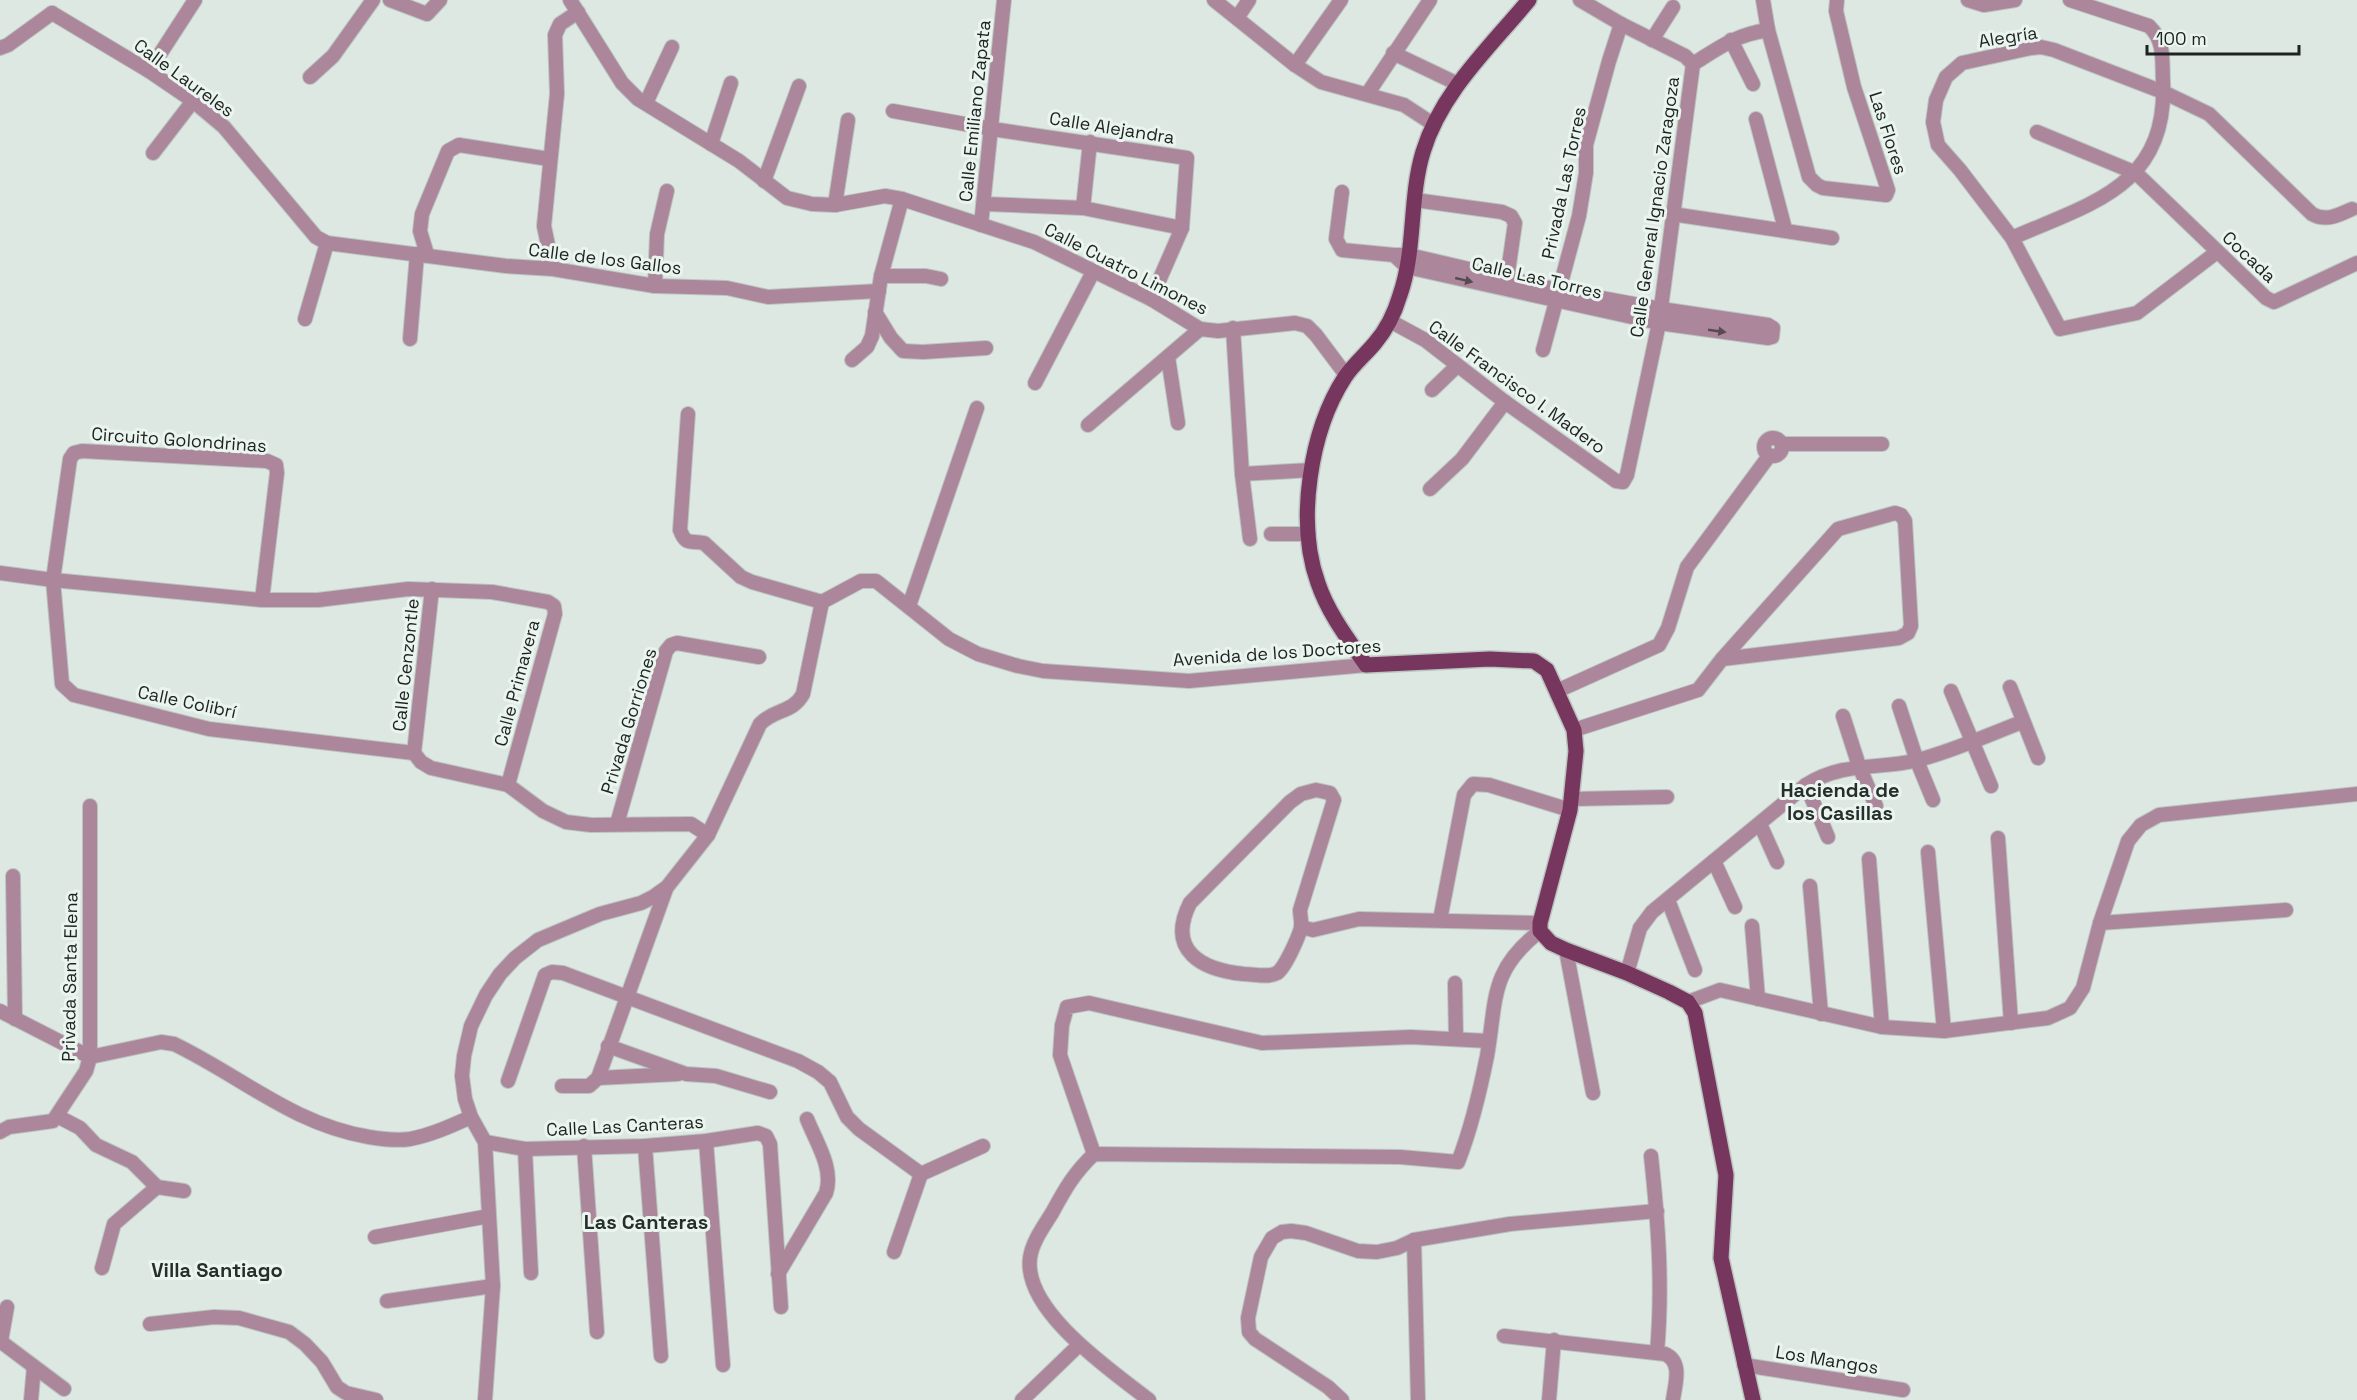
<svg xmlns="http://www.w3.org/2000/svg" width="2357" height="1400" font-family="'Space Grotesk',sans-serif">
  <rect width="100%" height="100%" fill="#dde8e3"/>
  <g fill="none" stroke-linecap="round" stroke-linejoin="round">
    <g stroke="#bbc4c0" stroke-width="16">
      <g id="minor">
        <path d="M390,0L427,14L440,0"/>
        <path d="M570,0L622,83L638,99L739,161L787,198L812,204L835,205L885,196L902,199L1034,242L1151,299L1200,329L1218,331L1295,323L1307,326L1316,335L1346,375"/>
        <path d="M1214,0L1295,65L1321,82L1404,105L1433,124"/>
        <path d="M1580,0L1621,24L1685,56L1693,64"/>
        <path d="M1763,0L1768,30L1809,177L1817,185L1823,188L1886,195L1888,190L1854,87L1836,11L1837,0"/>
        <path d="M1968,0L1984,5L2015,0"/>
        <path d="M52,13L149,71L193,101L224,127L316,237L327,243L506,266L553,269L655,286L727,288L768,297L879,291"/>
        <path d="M1237,18L1249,0"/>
        <path d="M1652,40L1673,7"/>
        <path d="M1731,40L1753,84"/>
        <path d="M0,48L8,45L52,13"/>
        <path d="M1393,53L1458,84"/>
        <path d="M1693,64C1720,47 1735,35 1768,30"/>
        <path d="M1295,65L1341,0"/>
        <path d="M149,71L195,0"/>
        <path d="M310,77L333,56L373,0"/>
        <path d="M1368,93L1430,0"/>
        <path d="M646,103L672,47"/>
        <path d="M893,111L992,129L1187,158L1182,228L1151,299"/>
        <path d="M1756,119L1785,229"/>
        <path d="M2037,132L2136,173L2266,298L2274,302L2357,263"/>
        <path d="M711,144L731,83"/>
        <path d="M153,153L193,101"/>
        <path d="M764,181L799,86"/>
        <path d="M1342,192L1336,239L1342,250L1394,255H1409L1558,290L1661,309L1768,325L1773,328L1772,337L1768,338L1659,323L1407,267L1394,255"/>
        <path d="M1415,200L1502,212L1511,216L1515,223L1507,279"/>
        <path d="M985,204L1083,208L1182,228"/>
        <path d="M835,205L848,120"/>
        <path d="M1083,208L1090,142"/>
        <path d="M1672,214L1832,238"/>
        <path d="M981,225L1004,0"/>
        <path d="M2012,238C2092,203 2168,186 2163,81C2162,60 2165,41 2149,26L2070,0"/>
        <path d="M2217,252L2137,313L2060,329L2012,238L1960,170L1938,145L1933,122L1936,100L1946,77L1962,63L2031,48L2041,47L2054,50L2163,92L2209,114L2312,214C2326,222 2339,215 2352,209"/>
        <path d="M427,254L420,231L422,214L448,151L459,145L549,159"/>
        <path d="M553,269L544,226L557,94L555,35L560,24L578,12"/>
        <path d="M881,276H926L941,279"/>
        <path d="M655,286L657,234L667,191"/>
        <path d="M875,312L891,338L903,351L923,352L986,348"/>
        <path d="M305,319L327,243"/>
        <path d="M1390,321L1425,340L1505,402L1616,481L1623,482L1627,475L1659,323L1693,64"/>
        <path d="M1233,328L1242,474L1250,539"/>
        <path d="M410,339L417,254"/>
        <path d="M1543,350L1579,216L1586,173V145L1609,61L1621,24"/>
        <path d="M1168,357L1178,423"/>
        <path d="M852,360L867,347L872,336L881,276L902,199"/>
        <path d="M1035,383L1093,272"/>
        <path d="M1432,390L1457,366"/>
        <path d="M688,414L680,530C686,546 690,540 704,543L741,577L752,582L822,602"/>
        <path d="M1088,425L1200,329"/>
        <circle cx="1773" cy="447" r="9"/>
        <path d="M1782,444H1882"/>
        <path d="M1242,474L1311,470"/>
        <path d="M1430,489L1462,459L1505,402"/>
        <path d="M1271,534H1309"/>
        <path d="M0,573L53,580L262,600H318L408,589L492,592L548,602L554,606L555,614L508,785"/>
        <path d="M432,589L414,753L421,762L431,768L508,785L543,811L566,822L591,825L691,824L708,835"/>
        <path d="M262,600L277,473L276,465L267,461L82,451L74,453L70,459L53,580L62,684L74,695L209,729L414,753"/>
        <path d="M909,606L977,408"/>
        <path d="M2010,687L2038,758"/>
        <path d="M1557,691L1659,645L1668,628L1687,567L1769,456"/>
        <path d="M1951,691L1991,786"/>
        <path d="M1899,706L1917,761L1933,800"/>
        <path d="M1843,716L1859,766L1876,806"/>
        <path d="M1574,730L1698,690L1722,659L1838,529L1895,513L1901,515L1905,521L1911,626L1908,633L1899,638L1722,659"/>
        <path d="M1806,785L1828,837"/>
        <path d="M1316,790L1330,793L1334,800L1300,910C1300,915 1302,923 1301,928C1298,938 1285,968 1277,973C1267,978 1254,974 1244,974C1202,970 1166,951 1190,903L1290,802L1301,794Z"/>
        <path d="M1572,799L1667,797"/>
        <path d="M617,824L666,651L671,645L677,643L759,657"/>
        <path d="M1760,824L1777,862"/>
        <path d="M1998,838L2011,1023"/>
        <path d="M1928,852L1944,1031"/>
        <path d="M1869,859L1882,1027"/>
        <path d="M1714,861L1735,907"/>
        <path d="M13,876L15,1019"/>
        <path d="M1810,886L1821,1014"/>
        <path d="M1668,900L1695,970"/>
        <path d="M1440,920L1464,795L1473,784L1489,785L1570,810"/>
        <path d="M2100,923L2286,910"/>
        <path d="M1752,926L1758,999"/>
        <path d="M1301,927L1313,930L1359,919L1540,923"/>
        <path d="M1566,950L1593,1093"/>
        <path d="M1627,973L1640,928L1652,912L1806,785C1844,761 1878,770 1918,760C1953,751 1988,735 2022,722"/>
        <path d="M1455,983L1456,1039"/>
        <path d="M1688,1002L1720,990L1882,1027L1944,1031L2048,1018L2070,1008L2083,988L2100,923L2128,841L2141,825L2159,815L2357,794"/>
        <path d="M0,1011L90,1057L161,1042L174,1044C241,1076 292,1124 369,1137C381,1139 397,1141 410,1139C431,1135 451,1126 471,1117"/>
        <path d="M608,1046L686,1074L716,1076L770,1092"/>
        <path d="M598,1078L678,1074"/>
        <path d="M508,1081L545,975L552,972L563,973L798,1061L818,1072L830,1082L847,1117L859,1129L921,1174"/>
        <path d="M562,1086H589L598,1078L666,889"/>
        <path d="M57,1116L80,1128L96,1145L132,1162L157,1187L184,1191"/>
        <path d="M0,1132L9,1127L53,1121L86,1071L90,1057V806"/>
        <path d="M706,1141L723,1365"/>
        <path d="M485,1142L525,1149L645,1146L706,1141L758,1133L766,1136L770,1144L781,1307"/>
        <path d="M584,1146L597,1332"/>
        <path d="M645,1146L661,1356"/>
        <path d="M525,1149L531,1273"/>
        <path d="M1094,1154L1060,1055L1062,1025L1067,1007L1089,1003L1262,1043L1411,1037L1488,1041"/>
        <path d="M1651,1156C1658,1221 1663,1286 1657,1352"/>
        <path d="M375,1237L489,1216"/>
        <path d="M1414,1240L1418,1400"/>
        <path d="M894,1252L921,1174L983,1146"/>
        <path d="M102,1268L114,1224L157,1187"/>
        <path d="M778,1274L826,1193C834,1168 816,1142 807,1119"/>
        <path d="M387,1301L493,1286"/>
        <path d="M150,1324L214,1317L239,1318L289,1332L305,1344L322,1362L337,1387L346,1393L376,1400"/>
        <path d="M1504,1336L1665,1354C1683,1362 1675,1384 1673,1400"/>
        <path d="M0,1341L64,1389"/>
        <path d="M1,1341L7,1307"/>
        <path d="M1744,1365L1903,1390"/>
        <path d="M31,1400L34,1367"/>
        <path d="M485,1400L493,1286L485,1142L471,1117L465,1099L462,1076L464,1056L471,1026L486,995L500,974L515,958L538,940L600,914L641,903L653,897L667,887L708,835L760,724C775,708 792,714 803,694L822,602L861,581H876L949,639L978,654L1018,666L1043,671L1189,681L1366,665"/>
        <path d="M1022,1400L1079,1345"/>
        <path d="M1149,1400C1112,1371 1023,1311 1030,1258C1032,1242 1044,1226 1052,1213C1065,1189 1074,1173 1094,1154L1400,1157L1458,1162C1471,1129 1480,1091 1487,1056C1497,999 1489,971 1540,931"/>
        <path d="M1342,1400L1328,1387L1255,1339L1249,1332L1248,1318L1261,1257L1272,1238L1282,1232L1291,1231L1306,1233L1358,1251L1377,1252L1397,1248L1414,1240L1510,1224L1657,1211"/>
        <path d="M1549,1400L1554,1340"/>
      </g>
    </g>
    <g stroke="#bbc4c0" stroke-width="18">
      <path id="major" d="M1529,0C1490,47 1441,92 1423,152C1409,198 1416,249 1400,295C1395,312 1387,329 1375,343C1365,355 1353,365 1345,377C1310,431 1296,522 1318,583C1328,613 1348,639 1366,665L1490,659L1534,661L1547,670L1574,730L1576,751L1570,810L1540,923V931L1551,943L1566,950L1627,973L1669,992L1688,1002L1695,1013L1726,1175L1721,1258L1753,1400"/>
    </g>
    <use href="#minor" stroke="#ac869b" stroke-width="14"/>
    <use href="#major" stroke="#76365d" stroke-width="15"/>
  </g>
  <defs><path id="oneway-solid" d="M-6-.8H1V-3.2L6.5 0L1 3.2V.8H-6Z" transform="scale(1.5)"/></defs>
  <g fill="#574a51">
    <use href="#oneway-solid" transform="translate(1464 280) rotate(13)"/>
    <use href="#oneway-solid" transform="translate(1717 331) rotate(8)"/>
  </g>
  <g text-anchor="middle" stroke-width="6" stroke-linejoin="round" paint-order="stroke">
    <g font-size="18" fill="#1e2220" stroke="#eaf5f0">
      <text transform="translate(2008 37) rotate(-9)" y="6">Alegría</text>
      <text transform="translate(184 78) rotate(36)" y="6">Calle Laureles</text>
      <text transform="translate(975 111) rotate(-84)" y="6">Calle Emiliano Zapata</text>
      <text transform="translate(1112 128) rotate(9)" y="6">Calle Alejandra</text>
      <text transform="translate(1888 133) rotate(72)" y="6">Las Flores</text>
      <text transform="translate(1564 183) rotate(-78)" y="6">Privada Las Torres</text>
      <text transform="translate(1655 207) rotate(-82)" y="6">Calle General Ignacio Zaragoza</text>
      <text transform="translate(2249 257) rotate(43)" y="6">Cocada</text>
      <text transform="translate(605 259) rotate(7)" y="6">Calle de los Gallos</text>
      <text transform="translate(1126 269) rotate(27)" y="6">Calle Cuatro Limones</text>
      <text transform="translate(1537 278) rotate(13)" y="6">Calle Las Torres</text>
      <text transform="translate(1517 387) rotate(36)" y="6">Calle Francisco I. Madero</text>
      <text transform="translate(179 440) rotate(4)" y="6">Circuito Golondrinas</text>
      <text transform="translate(1277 653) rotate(-4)" y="6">Avenida de los Doctores</text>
      <text transform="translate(406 665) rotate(-84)" y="6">Calle Cenzontle</text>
      <text transform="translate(517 683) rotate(-75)" y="6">Calle Primavera</text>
      <text transform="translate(187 702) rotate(12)" y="6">Calle Colibrí</text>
      <text transform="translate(629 721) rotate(-73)" y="6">Privada Gorriones</text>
      <text transform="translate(70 977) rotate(-89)" y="6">Privada Santa Elena</text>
      <text transform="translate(625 1126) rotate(-3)" y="6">Calle Las Canteras</text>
      <text transform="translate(1827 1360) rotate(9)" y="6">Los Mangos</text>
    </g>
    <g font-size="20" font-weight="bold" fill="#272f2c" stroke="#eaf5f0">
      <text x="1840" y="797">Hacienda de<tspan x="1840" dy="23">los Casillas</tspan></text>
      <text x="646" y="1229">Las Canteras</text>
      <text x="217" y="1277">Villa Santiago</text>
    </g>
  </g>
  <path d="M2147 45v9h152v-9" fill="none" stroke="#1e2220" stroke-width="3"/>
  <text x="2156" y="45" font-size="18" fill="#1e2220" stroke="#eaf5f0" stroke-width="4.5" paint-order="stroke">100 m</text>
</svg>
